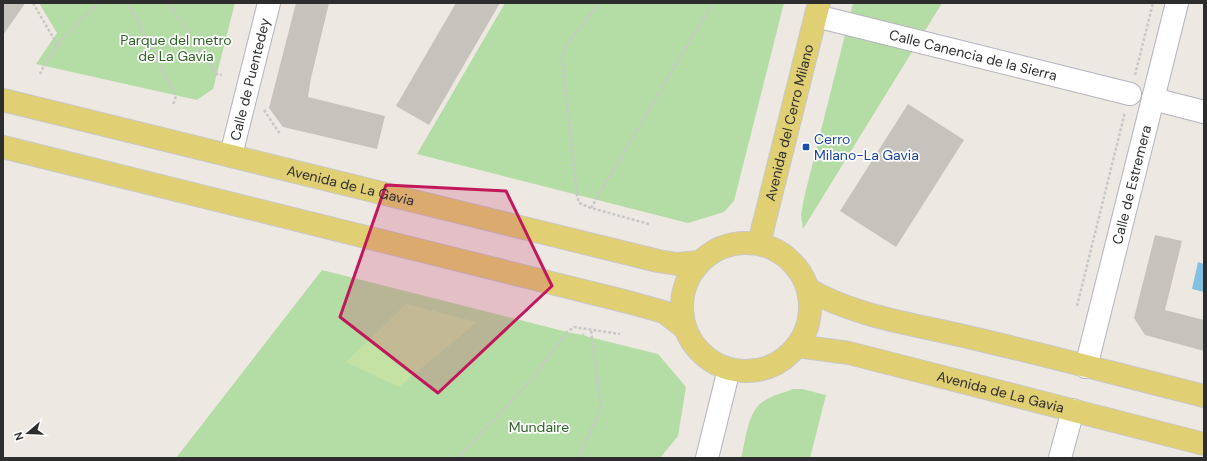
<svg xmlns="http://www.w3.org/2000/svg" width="1207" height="461" font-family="'DM Sans',sans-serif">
  <rect width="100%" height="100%" fill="#ede9e2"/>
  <g fill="#b4dca5">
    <path d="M39,3H235L213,89L197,100L36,64L57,33Z"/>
    <path d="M505,3H784L734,201L724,212L688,223L417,154Z"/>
    <path d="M853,3H942L803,229L801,215L804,198Z"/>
    <path d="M322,270L567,332L582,335L584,333L585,336L658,354L686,387L678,436L660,458H176Z"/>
    <path d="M793,389H802L826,395L810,458H741C746,441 747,411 764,401C772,395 784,393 793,389Z"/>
  </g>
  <path fill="#c3e2a3" d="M406,304L477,322L399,387L346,362Z"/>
  <path fill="#82c1e1" d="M1198,262L1204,264V292L1192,289Z"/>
  <g fill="#c6c3bd">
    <path d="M3,3H23L24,5L3,35Z"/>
    <path d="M296,3H329L311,78L308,97L385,116L377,149L283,127L269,108Z"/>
    <path d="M456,3H500L429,125L396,106Z"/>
    <path d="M908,104L964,140L896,247L840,211Z"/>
    <path d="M1155,235L1182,241L1165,310L1204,320V351L1145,335L1134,318Z"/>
  </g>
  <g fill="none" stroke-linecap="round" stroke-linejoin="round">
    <g stroke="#b2b3bc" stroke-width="24">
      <g id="minor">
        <path id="s1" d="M816,16L1130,94"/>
        <path d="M1153,99L1204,112"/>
        <path id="s2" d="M231,155L269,3"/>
        <path id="s3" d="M1086,367L1177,3"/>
        <path d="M707,458L729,369"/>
        <path d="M1060,458L1073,410"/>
      </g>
    </g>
    <g stroke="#c8c8c8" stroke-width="24">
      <g id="major">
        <path id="s4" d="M3,100L658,261L677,264L700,262"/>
        <path d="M3,147L628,302L664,312L685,328"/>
        <path id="s5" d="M759,243L819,3"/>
        <circle cx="746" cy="307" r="64"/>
        <path d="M808,289C855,317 919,325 972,338C1050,356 1127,377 1204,396"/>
        <path id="s6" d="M797,346L849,353L1204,444"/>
      </g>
    </g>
    <g stroke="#c8c8c8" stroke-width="2.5" stroke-dasharray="3 2" stroke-linecap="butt">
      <path d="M33,3L58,46"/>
      <path d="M128,3L176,96L173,105"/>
      <path d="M168,3L216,74L222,75"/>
      <path d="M40,74C49,52 80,18 99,3"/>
      <path d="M1135,75L1153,3"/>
      <path d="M264,110L280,134"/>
      <path d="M591,208L579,203L577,195L562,58L566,45L600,3"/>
      <path d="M649,224L591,208L712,3"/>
      <path d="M1077,306L1125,112"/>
      <path d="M777,363L785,362"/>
      <path d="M458,458L530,381L567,332L574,327L620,334"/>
      <path d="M578,458L601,409L591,330"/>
    </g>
    <use href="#minor" stroke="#fff" stroke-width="22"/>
    <use href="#major" stroke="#e1cf73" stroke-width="22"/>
  </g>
  <path fill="#c2185b" fill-opacity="0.2" stroke="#c2185b" stroke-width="3" stroke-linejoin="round" d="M386,185L506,191L552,286L438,393L340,317Z"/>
  <rect fill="#1a4fb4" stroke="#fff" stroke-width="1.5" x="802" y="143" width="8" height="8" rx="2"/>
  <g text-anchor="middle" stroke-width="3.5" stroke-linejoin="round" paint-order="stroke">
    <g font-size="14" fill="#2d6324" stroke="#fff">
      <text x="176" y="45">Parque del metro<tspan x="176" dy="16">de La Gavia</tspan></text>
      <text x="539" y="432">Mundaire</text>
    </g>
    <g font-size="14" fill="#2d2d2d" stroke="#fff">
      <text dy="5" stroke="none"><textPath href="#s1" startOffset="162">Calle Canencia de la Sierra</textPath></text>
      <text dy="5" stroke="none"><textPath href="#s2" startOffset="78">Calle de Puentedey</textPath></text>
      <text dy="5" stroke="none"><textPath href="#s5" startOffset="124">Avenida del Cerro Milano</textPath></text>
      <text dy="5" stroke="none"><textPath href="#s3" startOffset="188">Calle de Estremera</textPath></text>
      <text dy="5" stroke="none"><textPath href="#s4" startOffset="358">Avenida de La Gavia</textPath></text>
      <text dy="5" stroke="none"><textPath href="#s6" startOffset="209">Avenida de La Gavia</textPath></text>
    </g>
    <g font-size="14" fill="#164399" stroke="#fff" text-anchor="start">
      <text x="814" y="144">Cerro<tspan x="814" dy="16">Milano-La Gavia</tspan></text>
    </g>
  </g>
  <rect width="1207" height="461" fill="none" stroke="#2d2d2d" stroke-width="8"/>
  <g transform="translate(28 433) rotate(251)" stroke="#ffffff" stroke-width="3" paint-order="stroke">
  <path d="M0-3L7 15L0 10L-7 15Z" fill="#2d2d2d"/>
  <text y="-6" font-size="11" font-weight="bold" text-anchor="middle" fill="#2d2d2d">N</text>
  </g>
</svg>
